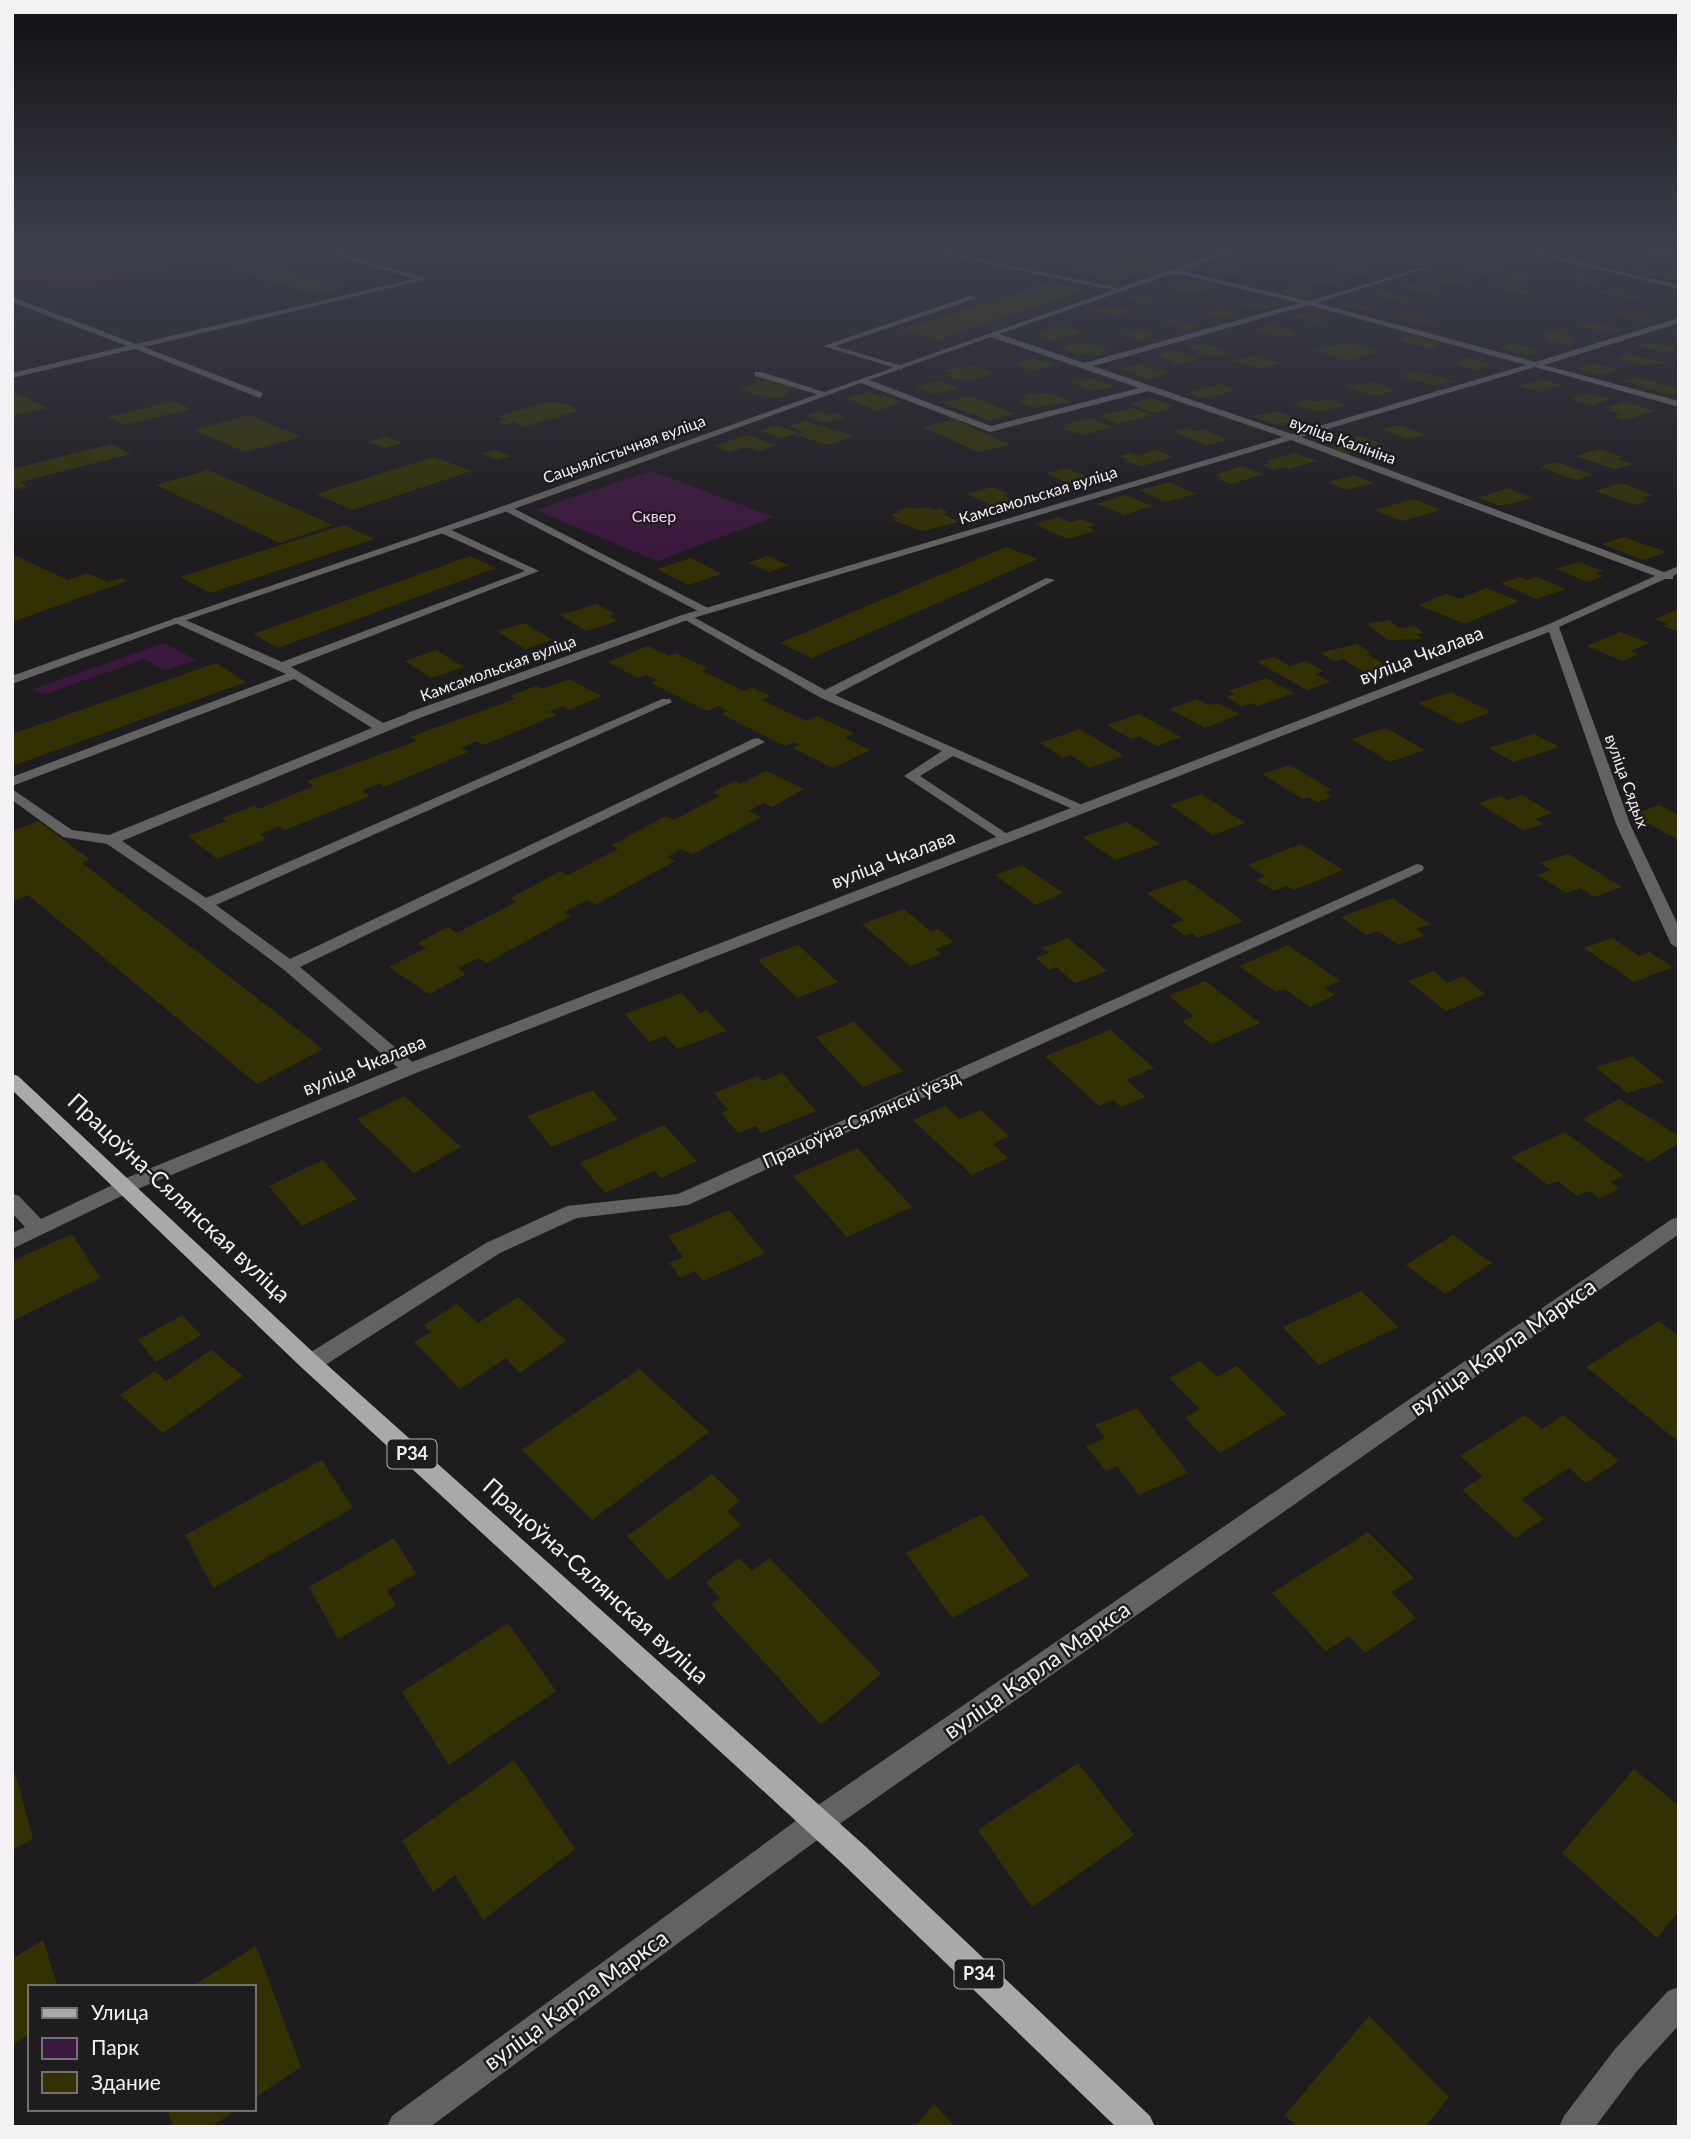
<svg xmlns="http://www.w3.org/2000/svg" width="1691" height="2139" font-family="Lato,sans-serif">
  <rect width="100%" height="100%" fill="#1f1c1f"/>
  <g fill="#3b193e">
    <path d="M12,246H203L199,256C161,273 119,281 77,281C55,282 34,277 12,281Z"/>
    <path d="M651,471L774,517L657,561L535,510Z"/>
    <path d="M164,643L196,660L164,670L144,659L43,695L33,689Z"/>
  </g>
  <g fill="#333104">
    <path d="M433,246H484V247L430,259L404,252Z"/>
    <path d="M1009,246H1063L1064,247L1021,259L987,252Z"/>
    <path d="M1153,246H1217L1116,281L1073,272Z"/>
    <path d="M1310,246H1319L1335,248L1329,254L1304,251Z"/>
    <path d="M1272,250L1287,253L1269,259L1256,254Z"/>
    <path d="M1629,257L1657,263L1642,267L1613,261Z"/>
    <path d="M1510,258L1528,261L1513,266L1495,262Z"/>
    <path d="M259,263L344,289L316,295L231,269Z"/>
    <path d="M1483,265L1505,269L1488,276L1466,272Z"/>
    <path d="M1219,267L1246,272L1232,277L1205,272Z"/>
    <path d="M1348,268L1374,273L1366,276L1337,272Z"/>
    <path d="M1660,271L1679,275V280L1643,275Z"/>
    <path d="M1514,272L1540,278L1518,281L1497,276Z"/>
    <path d="M1577,274L1602,280L1589,283L1564,277Z"/>
    <path d="M1438,275L1473,282L1455,285L1426,279Z"/>
    <path d="M1321,278L1341,281L1337,282L1342,283L1330,286L1308,281Z"/>
    <path d="M1050,282L1088,290L938,340L899,330Z"/>
    <path d="M1194,282L1216,287L1192,293L1169,290L1175,289L1170,287Z"/>
    <path d="M1411,284L1444,291L1429,294L1400,287Z"/>
    <path d="M1503,284L1525,288H1522L1531,293L1522,295L1490,287Z"/>
    <path d="M1297,286L1318,291L1300,297L1279,292Z"/>
    <path d="M1607,290L1645,299L1637,301L1599,292Z"/>
    <path d="M1386,292L1417,299L1403,303L1372,295Z"/>
    <path d="M1136,295L1163,302L1152,305L1125,298Z"/>
    <path d="M1265,300L1281,304L1261,310L1238,305Z"/>
    <path d="M1351,302L1380,309L1369,312L1340,305Z"/>
    <path d="M1108,306L1131,311L1125,313L1130,314L1114,317L1091,311Z"/>
    <path d="M1216,309L1239,314L1224,319L1201,314Z"/>
    <path d="M1628,310L1649,315H1646L1655,318L1643,323L1611,314Z"/>
    <path d="M1310,311L1329,316L1320,318L1327,320L1316,323L1290,317Z"/>
    <path d="M1411,312L1427,316L1422,318L1437,321L1424,325L1393,317Z"/>
    <path d="M1176,319L1201,326L1186,330L1161,323Z"/>
    <path d="M1584,323L1605,324L1623,330L1612,333L1575,326Z"/>
    <path d="M1270,325L1295,332L1291,333L1299,335L1280,337L1253,330Z"/>
    <path d="M1057,326L1071,327L1082,333L1053,340L1035,335L1051,331L1045,329Z"/>
    <path d="M1140,330L1157,336L1140,340L1123,335Z"/>
    <path d="M1551,331L1577,338L1572,340L1580,342L1567,345L1543,338L1550,336L1541,334Z"/>
    <path d="M1411,335L1438,343L1435,344L1442,346L1431,349L1397,339Z"/>
    <path d="M1084,342L1112,352L1096,356L1088,353L1079,355L1059,348Z"/>
    <path d="M1346,342L1382,352L1347,361L1312,351Z"/>
    <path d="M1200,343L1230,352L1225,353L1230,354L1209,357L1198,353L1203,352L1185,346Z"/>
    <path d="M1517,343L1537,350H1534L1540,352L1526,355L1499,347Z"/>
    <path d="M1647,343L1662,344L1679,349L1666,353L1637,346Z"/>
    <path d="M1172,350L1198,359L1177,364L1156,354Z"/>
    <path d="M1630,354L1648,359L1665,362L1647,366L1616,358Z"/>
    <path d="M1254,355L1282,363L1261,368L1230,361Z"/>
    <path d="M1033,358L1055,365L1033,371L1012,364Z"/>
    <path d="M1471,358L1494,366L1475,370L1452,362Z"/>
    <path d="M1592,363L1618,370L1602,375L1576,369Z"/>
    <path d="M1140,364L1153,370L1160,368L1171,373L1162,374L1167,376L1147,379L1120,368Z"/>
    <path d="M975,365L996,374L963,381L945,375L951,374L944,371Z"/>
    <path d="M1413,372L1428,373L1454,381L1441,385L1429,384L1400,376Z"/>
    <path d="M1636,377L1679,388L1676,389L1679,392L1668,395L1625,381Z"/>
    <path d="M1091,378L1114,387L1093,391L1070,382Z"/>
    <path d="M1542,379L1561,385L1538,392L1519,386Z"/>
    <path d="M766,380L795,388L784,392L790,394L775,399L739,389Z"/>
    <path d="M940,381L959,388L934,394L915,387Z"/>
    <path d="M1373,382L1396,390L1374,396L1346,386Z"/>
    <path d="M1220,384L1236,390L1204,399L1188,393Z"/>
    <path d="M12,391L48,408L12,416Z"/>
    <path d="M870,392L880,396L885,395L901,402L877,411L847,398Z"/>
    <path d="M1038,393H1050L1070,401L1033,408L1017,401L1028,399L1022,396Z"/>
    <path d="M1589,393L1610,399L1592,405L1571,399Z"/>
    <path d="M970,396L1016,414L989,421L943,403Z"/>
    <path d="M1151,398L1174,406L1167,408L1173,410L1151,412L1129,404Z"/>
    <path d="M1309,399L1317,402L1327,399L1346,405L1319,412L1293,404Z"/>
    <path d="M174,401L191,409L125,425L108,417Z"/>
    <path d="M551,401L576,407L571,409L578,411L524,427L513,422L505,425L497,422L506,419L498,416Z"/>
    <path d="M1624,402L1655,411L1626,420L1614,416L1620,414L1607,410L1612,409L1608,407Z"/>
    <path d="M1133,408L1152,415L1118,424L1100,416Z"/>
    <path d="M818,411L828,415L834,413L845,417L825,423L804,416Z"/>
    <path d="M1279,412L1298,419L1275,425L1252,416Z"/>
    <path d="M250,415L301,437L245,452L194,430Z"/>
    <path d="M1090,418L1112,427L1084,435L1061,429L1068,427L1063,425Z"/>
    <path d="M955,419L967,425L1010,445L978,452L923,427Z"/>
    <path d="M806,421L854,436L828,445L797,435L805,432L788,426Z"/>
    <path d="M777,425L798,433L781,438L760,431Z"/>
    <path d="M1399,425L1426,435L1408,439L1380,429Z"/>
    <path d="M1187,428L1196,431L1203,429L1228,440L1206,445L1173,431Z"/>
    <path d="M747,435L776,445L759,451L746,447L729,452L713,446Z"/>
    <path d="M386,436L403,443L385,448L368,442Z"/>
    <path d="M1360,436L1383,444L1348,454L1332,448L1336,447L1330,445Z"/>
    <path d="M112,444L130,454L20,482L28,487L12,490V469Z"/>
    <path d="M1599,449L1623,457L1617,459L1633,464L1615,469L1575,456Z"/>
    <path d="M495,450L511,456L497,460L481,454Z"/>
    <path d="M1156,450L1173,457L1143,466L1123,461L1128,460L1119,456L1130,453L1138,456Z"/>
    <path d="M1295,453L1317,461L1288,469L1283,467L1274,470L1262,465L1270,463L1266,461Z"/>
    <path d="M434,457L472,471L353,510L316,494Z"/>
    <path d="M1556,462L1593,475L1576,480L1540,467Z"/>
    <path d="M1242,466L1263,474L1231,484L1217,479L1222,478L1215,475Z"/>
    <path d="M1067,468L1097,481L1076,487L1046,473Z"/>
    <path d="M208,470L333,525L280,543L156,485Z"/>
    <path d="M1355,475L1374,483L1346,490L1327,482Z"/>
    <path d="M1169,482L1196,494L1165,502L1139,490Z"/>
    <path d="M1622,483L1653,495L1642,498L1649,501L1634,505L1595,491Z"/>
    <path d="M993,487L1009,494L1004,496L1012,500L992,505L967,494Z"/>
    <path d="M1508,488L1532,498L1501,506L1478,498Z"/>
    <path d="M1125,495L1152,506L1124,515L1097,504Z"/>
    <path d="M1414,499L1441,510L1402,521L1374,510Z"/>
    <path d="M911,507L916,509L927,507L934,510L940,508L948,512L943,514L959,522L922,531L892,520L898,519L891,515L901,512L897,510Z"/>
    <path d="M1059,517L1070,522L1081,519L1095,525L1088,527L1095,531L1067,539L1035,524Z"/>
    <path d="M344,525L374,539L210,593L180,577Z"/>
    <path d="M1624,537L1666,552L1643,560L1602,544Z"/>
    <path d="M1006,547L1038,559L812,658L780,643Z"/>
    <path d="M12,554L68,580L87,573L108,582L120,578L127,581L12,622Z"/>
    <path d="M470,556L496,568L278,648L253,634Z"/>
    <path d="M767,556L789,565L769,572L748,563Z"/>
    <path d="M691,558L722,574L688,585L657,569Z"/>
    <path d="M1579,562L1603,571L1596,573L1604,576L1587,582L1556,569Z"/>
    <path d="M1520,577L1526,580L1537,577L1566,589L1536,599L1501,583Z"/>
    <path d="M1486,588L1519,601L1465,624L1418,605L1446,594L1459,599Z"/>
    <path d="M597,604L614,614L609,616L618,621L586,631L560,615Z"/>
    <path d="M1679,609V632L1663,626L1668,624L1655,619Z"/>
    <path d="M1389,620L1400,628L1414,626L1424,633L1416,634L1422,639L1388,640L1366,624Z"/>
    <path d="M525,623L552,640L525,649L497,631Z"/>
    <path d="M1620,632L1649,643L1631,651L1638,654L1623,661L1587,646Z"/>
    <path d="M1357,644L1371,653L1367,654L1390,668L1367,674L1343,659L1334,661L1320,653Z"/>
    <path d="M648,646L669,656L675,653L708,668L702,671L744,691L752,687L771,696L762,700L806,721L817,716L854,733L845,738L870,750L833,768L793,748L799,745L793,742L785,746L721,714L728,711L718,706L707,711L651,683L657,680L646,675L638,678L608,662Z"/>
    <path d="M436,650L464,667L432,678L405,661Z"/>
    <path d="M1274,657L1290,666L1306,661L1324,671L1315,674L1331,682L1307,690L1257,662Z"/>
    <path d="M216,663L246,682L12,766V734Z"/>
    <path d="M1266,678L1294,693L1257,706L1251,703L1242,706L1226,697L1235,694L1228,691Z"/>
    <path d="M569,679L602,696L569,710L563,706L550,711L557,715L483,745L477,741L461,748L468,752L384,787L380,783L362,791L370,796L285,830L279,826L260,834L266,839L217,859L188,836L226,821L222,818L254,806L258,809L314,786L307,781L417,741L410,737L515,699L510,696L536,686L542,689Z"/>
    <path d="M1451,692L1491,712L1459,724L1418,703Z"/>
    <path d="M1197,699L1209,705L1217,703L1240,714L1205,728L1170,709Z"/>
    <path d="M1139,714L1181,737L1157,746L1139,736L1131,739L1107,725Z"/>
    <path d="M1386,728L1425,750L1390,762L1351,739Z"/>
    <path d="M1080,729L1124,756L1090,768L1070,755L1063,758L1040,743Z"/>
    <path d="M1534,734L1559,747L1513,762L1489,748Z"/>
    <path d="M1290,765L1332,790L1325,792L1332,797L1317,802L1309,797L1303,799L1262,774Z"/>
    <path d="M766,771L804,789L772,807L764,803L749,811L761,817L693,854L682,849L667,857L675,861L595,905L587,900L564,912L571,916L487,963L478,958L458,968L466,974L429,994L389,967L426,948L418,943L447,927L457,933L516,902L510,898L561,871L568,875L618,849L612,845L666,816L674,820L719,796L713,792L734,781L741,784Z"/>
    <path d="M1202,794L1245,823L1213,835L1170,805Z"/>
    <path d="M1522,795L1552,813L1535,819L1544,824L1523,830L1478,803L1500,796L1507,800Z"/>
    <path d="M1659,805L1679,815V840L1632,815Z"/>
    <path d="M39,821L89,859L82,863L323,1049L257,1084L28,895L16,900L12,897V831Z"/>
    <path d="M1127,822L1160,844L1115,860L1083,837Z"/>
    <path d="M1301,844L1343,870L1294,890L1287,886L1274,891L1256,880L1265,876L1248,865Z"/>
    <path d="M1568,854L1622,887L1594,897L1581,888L1566,893L1538,875L1551,870L1540,863Z"/>
    <path d="M1022,865L1063,893L1036,905L995,875Z"/>
    <path d="M1185,879L1243,921L1198,938L1192,933L1185,936L1171,925L1184,920L1147,893Z"/>
    <path d="M1392,898L1430,924L1416,929L1425,935L1399,945L1378,931L1366,935L1341,917Z"/>
    <path d="M904,909L931,932L938,929L954,942L935,949L941,954L910,966L862,924Z"/>
    <path d="M1068,938L1107,971L1075,983L1056,967L1049,970L1036,958L1049,953L1042,948Z"/>
    <path d="M1612,938L1639,956L1649,952L1673,967L1634,982L1584,948Z"/>
    <path d="M798,945L838,982L797,998L758,960Z"/>
    <path d="M1288,945L1340,981L1324,988L1335,995L1310,1007L1285,989L1276,992L1239,966Z"/>
    <path d="M1434,971L1447,983L1463,976L1485,994L1446,1011L1408,981Z"/>
    <path d="M1205,981L1260,1023L1211,1044L1182,1021L1194,1016L1169,996Z"/>
    <path d="M682,993L700,1013L707,1010L726,1031L677,1049L665,1036L649,1042L625,1014Z"/>
    <path d="M854,1022L903,1071L863,1087L816,1037Z"/>
    <path d="M1110,1030L1154,1068L1126,1080L1146,1097L1121,1107L1113,1100L1099,1106L1045,1056Z"/>
    <path d="M1632,1056L1664,1082L1627,1093L1596,1067Z"/>
    <path d="M782,1073L816,1111L761,1133L756,1126L738,1133L721,1113L728,1110L714,1093L758,1076L763,1081Z"/>
    <path d="M592,1090L618,1119L551,1147L527,1116Z"/>
    <path d="M404,1096L461,1147L414,1173L357,1119Z"/>
    <path d="M1619,1099L1679,1136V1143L1648,1162L1583,1119Z"/>
    <path d="M945,1106L960,1119L980,1110L1009,1136L993,1144L1008,1158L972,1175L913,1120Z"/>
    <path d="M664,1125L697,1161L661,1178L655,1171L605,1193L580,1163Z"/>
    <path d="M1565,1132L1624,1176L1610,1182L1619,1189L1599,1199L1589,1191L1577,1196L1558,1181L1548,1185L1511,1157Z"/>
    <path d="M857,1148L912,1207L847,1237L793,1176Z"/>
    <path d="M323,1160L357,1199L302,1226L269,1186Z"/>
    <path d="M729,1210L765,1253L703,1281L695,1271L681,1278L669,1263L683,1257L668,1236Z"/>
    <path d="M72,1234L100,1278L12,1321V1261Z"/>
    <path d="M1453,1235L1492,1263L1445,1294L1406,1265Z"/>
    <path d="M1361,1291L1398,1327L1319,1365L1283,1327Z"/>
    <path d="M518,1297L566,1341L520,1373L506,1358L460,1389L414,1342L431,1332L424,1325L457,1304L478,1323Z"/>
    <path d="M182,1315L201,1335L156,1362L138,1340Z"/>
    <path d="M1659,1321L1679,1336V1442L1586,1367Z"/>
    <path d="M211,1350L243,1376L163,1433L120,1395L155,1371L166,1381Z"/>
    <path d="M1200,1361L1217,1377L1237,1366L1286,1414L1220,1453L1185,1418L1200,1409L1169,1378Z"/>
    <path d="M639,1369L709,1432L592,1520L522,1450Z"/>
    <path d="M1137,1408L1188,1473L1139,1495L1117,1466L1106,1471L1086,1446L1105,1438L1095,1425Z"/>
    <path d="M1525,1415L1542,1429L1563,1415L1619,1461L1586,1483L1569,1468L1522,1499L1544,1519L1515,1538L1462,1490L1483,1476L1460,1456Z"/>
    <path d="M322,1460L353,1508L213,1588L185,1535Z"/>
    <path d="M712,1474L740,1501L727,1511L741,1525L668,1580L627,1536Z"/>
    <path d="M982,1514L1029,1576L952,1618L906,1553Z"/>
    <path d="M1368,1532L1414,1578L1391,1592L1416,1618L1365,1653L1349,1636L1326,1651L1272,1593Z"/>
    <path d="M394,1538L416,1574L387,1590L396,1606L338,1639L309,1587Z"/>
    <path d="M739,1558L752,1571L770,1558L881,1674L821,1725L711,1604L720,1598L706,1582Z"/>
    <path d="M508,1623L556,1691L449,1765L402,1692Z"/>
    <path d="M514,1760L575,1849L483,1920L455,1875L433,1892L402,1841Z"/>
    <path d="M1078,1763L1134,1835L1032,1907L978,1830Z"/>
    <path d="M1634,1769L1679,1806V1911L1657,1938L1562,1853Z"/>
    <path d="M15,1773L33,1839L12,1850V1775Z"/>
    <path d="M43,1940L58,1987H30V2034L12,2045V1959Z"/>
    <path d="M256,1946L301,2067L254,2098V1987H191Z"/>
    <path d="M1369,2016L1449,2097L1425,2127H1297L1285,2115Z"/>
    <path d="M934,2104L955,2127H915Z"/>
    <path d="M167,2109H237L211,2127H173Z"/>
  </g>
  <g fill="none" stroke-linecap="round" stroke-linejoin="round">
    <g fill="#636263" fill-rule="evenodd">
      <path d="M306,246H316L428,279L144,347L263,393L260,398L135,349L12,378V373L127,346L12,302V297L136,344L415,279Z"/>
      <path d="M903,246H916L1127,290L1123,292Z"/>
      <path d="M970,296L977,298L835,346L902,366V370L823,346Z"/>
      <path d="M755,372H761L827,393L820,395L755,376Z"/>
      <path d="M507,505L710,609L712,611L702,613L503,510L502,508Z"/>
      <path d="M439,528H447L539,571L291,667L383,723L412,712L418,716L417,719L122,841L206,898L662,699H670L672,702L216,905L290,959L753,739L758,738L765,742L300,967L416,1065L419,1069L410,1075L404,1073L283,969L200,907L107,844L63,837L12,800V789L72,830L109,835L372,728L294,679L12,786V777L286,674L173,622V618H181L282,662L525,571L439,532Z"/>
      <path d="M1046,578L1055,580L835,695L1089,808L1087,811H1077L953,756L920,776L1009,835L1011,838L1009,841L1004,842L904,776L942,751L821,698L680,617L690,615L825,690Z"/>
      <path d="M121,1181L128,1183L131,1188L128,1193L12,1249V1233L25,1227L12,1213V1194L19,1196L41,1219Z"/>
    </g>
    <g fill="#636263" fill-rule="evenodd">
      <path d="M1240,246H1249L1182,271L1309,301L1427,266V268L1317,303L1535,362L1679,318V323L1544,365L1679,401V407L1535,367L1301,437L1664,572L1679,566V573L1673,576V579H1665L1559,627L1630,824L1679,927V949L1671,944L1616,824L1549,632L416,1073L128,1193H114L111,1188L114,1183L404,1065L1549,624L1655,576L1291,440L690,619L417,719H407V713L682,615L1283,437L1148,391L990,432L861,383L511,510L181,622L12,684V676C176,616 342,563 506,505C751,418 995,331 1240,246ZM1175,273L1300,303L1084,363L999,334ZM1309,305L1526,365L1292,434L1093,366ZM991,337L1139,388L991,426L869,380Z"/>
      <path d="M1501,246H1512L1679,285V289Z"/>
      <path d="M1568,246L1679,251V255L1571,248Z"/>
      <path d="M1417,864L1422,865L1424,868L1422,871L688,1205L577,1218L500,1253L319,1369L311,1371L303,1369L300,1363L303,1357L486,1243L567,1206L678,1194Z"/>
      <path d="M1679,1987V2025L1637,2071L1595,2127H1559L1564,2116L1615,2049L1668,1991Z"/>
    </g>
    <path fill="#636263" fill-rule="evenodd" d="M1679,1217V1234L828,1832L430,2127H387L392,2116L808,1812L1672,1219Z"/>
    <path fill="#aba8ab" fill-rule="evenodd" d="M12,1074L18,1076L316,1355L865,1846L1150,2116L1155,2127H1116L845,1866L301,1367L12,1090Z"/>
  </g>
  <linearGradient id="sky" x2="0" y2="1"><stop stop-color="#110f11"/><stop offset="0.45" stop-color="#3c404d"/><stop offset="1" stop-color="#3c404d" stop-opacity="0"/></linearGradient>
  <rect width="1691" height="545" fill="url(#sky)"/>
  <g text-anchor="middle" stroke-width="5" stroke-linejoin="round" paint-order="stroke">
    <g font-size="16" fill="#f3f1f3" stroke="#1f1c1f">
      <text transform="translate(1343 440) rotate(20)" y="6">вуліца Калініна</text>
      <text transform="translate(624 449) rotate(-20)" y="6">Сацыялістычная вуліца</text>
      <text transform="translate(1038 495) rotate(-17)" y="6">Камсамольская вуліца</text>
      <text transform="translate(498 668) rotate(-20)" y="6">Камсамольская вуліца</text>
      <text transform="translate(1627 781) rotate(70)" y="6">вуліца Сядых</text>
    </g>
    <g font-size="16" fill="#fbcdfd" stroke="#1f1c1f">
      <text x="654" y="522">Сквер</text>
    </g>
    <g fill="#1f1c1f" stroke="#b3b1b3" stroke-width="2">
      <rect x="387.5" y="1439.5" width="49" height="29" rx="5"/>
      <rect x="954.5" y="1959.5" width="49" height="29" rx="5"/>
    </g>
    <g font-size="18" font-weight="bold" fill="#f3f1f3">
      <text x="412" y="1460">Р34</text>
      <text x="979" y="1980">Р34</text>
    </g>
    <g font-size="19" fill="#f3f1f3" stroke="#1f1c1f">
      <text transform="translate(1421 655) rotate(-21)" y="7">вуліца Чкалава</text>
      <text transform="translate(893 859) rotate(-21)" y="7">вуліца Чкалава</text>
      <text transform="translate(364 1065) rotate(-22)" y="7">вуліца Чкалава</text>
      <text transform="translate(861 1119) rotate(-24)" y="7">Працоўна-Сялянскі ўезд</text>
    </g>
    <g font-size="23" fill="#f3f1f3" stroke="#1f1c1f">
      <text transform="translate(179 1198) rotate(43)" y="8">Працоўна-Сялянская вуліца</text>
      <text transform="translate(1503 1347) rotate(-35)" y="8">вуліца Карла Маркса</text>
      <text transform="translate(596 1581) rotate(42)" y="8">Працоўна-Сялянская вуліца</text>
      <text transform="translate(1037 1670) rotate(-35)" y="8">вуліца Карла Маркса</text>
      <text transform="translate(576 2000) rotate(-36)" y="8">вуліца Карла Маркса</text>
    </g>
  </g>
  <rect width="1691" height="2139" fill="none" stroke="#f3f1f3" stroke-width="28"/>
  <rect x="28" y="1985" width="228" height="126" fill="#1f1c1f" stroke="#747174" stroke-width="2"/>
  <rect x="42" y="2008" width="35" height="10" fill="#aba8ab" stroke="#747174" stroke-width="2"/>
  <text x="91" y="2020" font-size="21" fill="#f3f1f3">Улица</text>
  <rect x="42" y="2038" width="35" height="21" fill="#3b193e" stroke="#747174" stroke-width="2"/>
  <text x="91" y="2055" font-size="21" fill="#f3f1f3">Парк</text>
  <rect x="42" y="2072" width="35" height="21" fill="#333104" stroke="#747174" stroke-width="2"/>
  <text x="91" y="2090" font-size="21" fill="#f3f1f3">Здание</text>
</svg>
